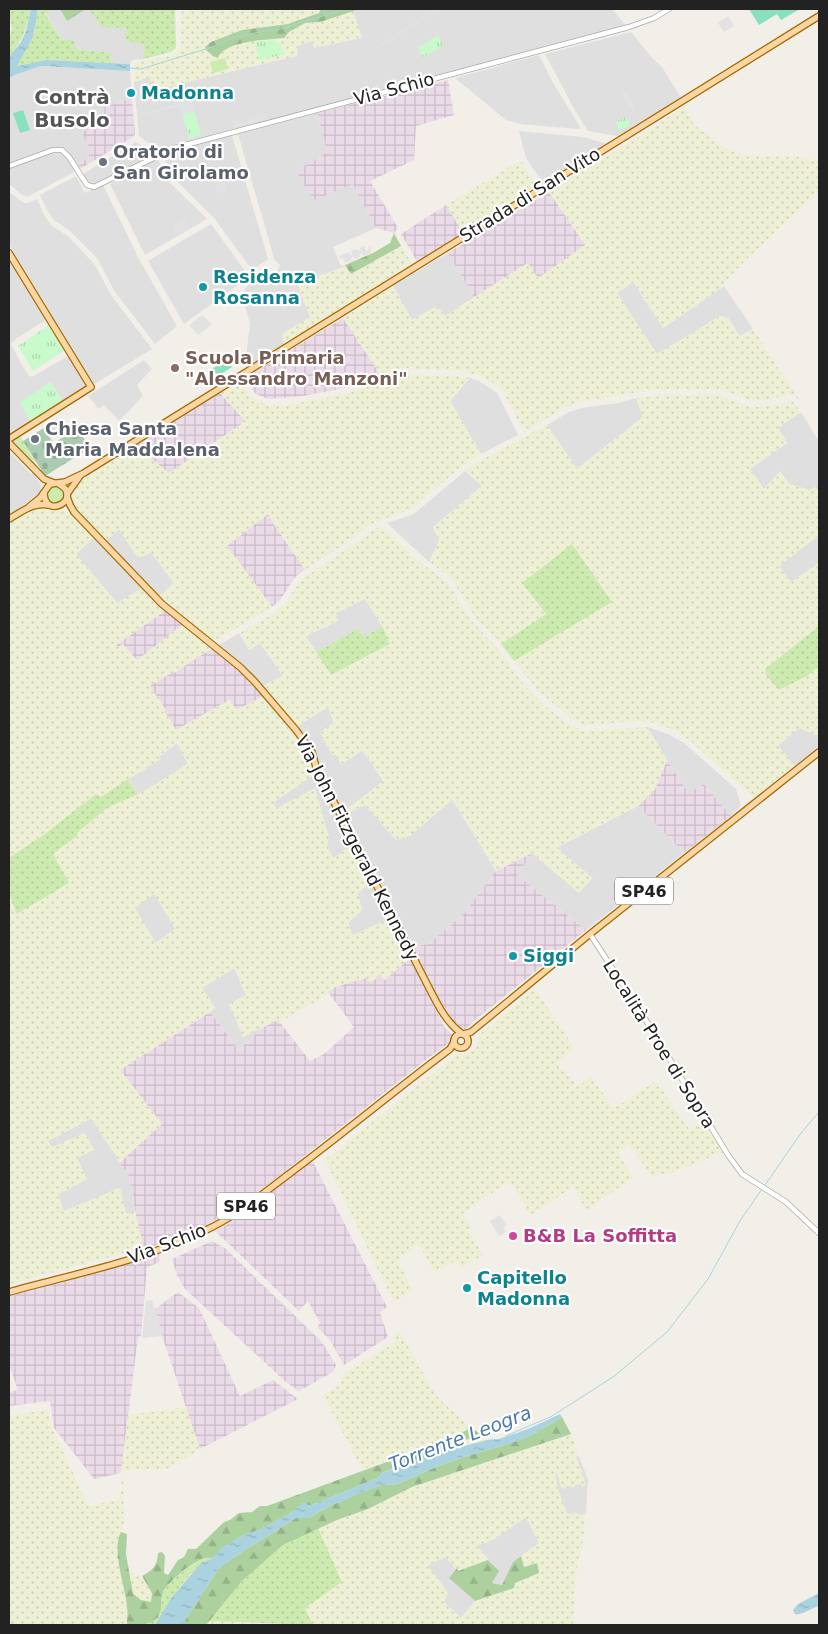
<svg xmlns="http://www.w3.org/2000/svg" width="828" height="1634" font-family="'DejaVu Sans',sans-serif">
  <defs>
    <pattern id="industrial-grid" width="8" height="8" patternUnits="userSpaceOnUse" patternTransform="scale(1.25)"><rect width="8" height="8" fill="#ebdbe8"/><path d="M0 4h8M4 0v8" fill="none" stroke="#c9bcc7"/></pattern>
    <pattern id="farmland-dots" width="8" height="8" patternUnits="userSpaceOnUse" patternTransform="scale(1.25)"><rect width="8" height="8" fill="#eef0d5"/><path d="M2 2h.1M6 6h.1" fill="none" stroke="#ccceb7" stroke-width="1.8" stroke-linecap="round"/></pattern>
    <pattern id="grass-dots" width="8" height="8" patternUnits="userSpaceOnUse" patternTransform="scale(1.25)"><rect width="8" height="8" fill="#cdebb0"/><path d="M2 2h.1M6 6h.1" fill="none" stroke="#b0c997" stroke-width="1.8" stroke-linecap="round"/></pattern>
    <pattern id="forest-firs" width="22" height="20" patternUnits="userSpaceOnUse" patternTransform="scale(1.25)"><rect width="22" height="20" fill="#add19e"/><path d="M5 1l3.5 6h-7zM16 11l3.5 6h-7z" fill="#95b388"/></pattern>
    <pattern id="cemetery-stones" width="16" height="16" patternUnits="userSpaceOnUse" patternTransform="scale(1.25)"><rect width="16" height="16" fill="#aacbaf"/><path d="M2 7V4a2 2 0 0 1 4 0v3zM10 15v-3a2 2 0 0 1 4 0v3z" fill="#92ae96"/></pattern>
    <pattern id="park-tufts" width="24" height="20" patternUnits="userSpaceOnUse" patternTransform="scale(1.25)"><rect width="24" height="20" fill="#c8facc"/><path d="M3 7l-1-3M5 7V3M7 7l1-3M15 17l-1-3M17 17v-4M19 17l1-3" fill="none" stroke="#acd6af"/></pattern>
    <pattern id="water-ripples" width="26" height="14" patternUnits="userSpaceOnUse" patternTransform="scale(1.25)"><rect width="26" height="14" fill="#aad3df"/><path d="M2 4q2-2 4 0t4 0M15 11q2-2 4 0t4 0" fill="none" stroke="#92b5bf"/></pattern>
  </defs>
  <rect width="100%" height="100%" fill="#f2efe9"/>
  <g fill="#e0dfdf">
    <path d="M53,9H60L67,21L86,9H89L101,26L127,28L144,44L143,59L132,60L130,64L111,63L110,53L76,49L62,40L45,13Z"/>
    <path d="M360,9H612L627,27L518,54L175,144L160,151L139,136L134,82L150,76L155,90L312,41L314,48L361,38L353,11Z"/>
    <path d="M631,32L653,59L662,67L681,98L618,136L588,131L576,112L545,54Z"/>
    <path d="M539,55L552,81L580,127L579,129L520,124L506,120L455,78Z"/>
    <path d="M41,66L130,71L132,98L104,107V123L91,153L79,166L80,169L27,197L21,194L9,184V77Z"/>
    <path d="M317,113L327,152L296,171L353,184L376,228L333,247L341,266L345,265L346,266L297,284L310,317L282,334L284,345L247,368L246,356L250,324L242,293L255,277L276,274L280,265L274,259L272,251L238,134Z"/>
    <path d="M519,131L583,137L608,144L545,186L526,158Z"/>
    <path d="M232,135L268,259L252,270L214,218L174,178L163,156L177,149Z"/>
    <path d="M136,142L154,154L104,179L90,185L83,174Z"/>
    <path d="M158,159L169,182L207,219L145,255L110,184L128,173Z"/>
    <path d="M76,176L85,193L103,185L139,259L177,326L155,344L113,289L98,259L69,230L54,220L47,210L40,195Z"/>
    <path d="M9,192L24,203H28L37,199L44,215L52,226L68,236L95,265L111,295L152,349L94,384L9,244Z"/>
    <path d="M211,224L248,275L247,278L184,324L148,261Z"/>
    <path d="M448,253L474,297L444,317L437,306L412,320L393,286Z"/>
    <path d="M9,258L46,320L17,338L11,344L21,363L28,375L32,377L68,356L88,388L64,403L51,382L31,423L9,437Z"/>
    <path d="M633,282L663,328L724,286L753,329L740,336L728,318L720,316L657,355L617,293Z"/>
    <path d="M144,360L152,369L137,385L143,396L119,421L104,405L99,409L88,396Z"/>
    <path d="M470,378L479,381L497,393L518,435L481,454L450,401Z"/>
    <path d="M636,398L643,417L577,469L547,425L569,412L581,408L618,403Z"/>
    <path d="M801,412L819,442V486L809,490L789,484L780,472L764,489L750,469L787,443L778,427Z"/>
    <path d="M9,451L30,473L34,474L41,486L39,493L35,498L9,516Z"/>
    <path d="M465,471L482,486L433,527L439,541L429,562L387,523L414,514Z"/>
    <path d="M119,529L138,558L151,552L174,583L159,596L106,541Z"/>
    <path d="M819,535V563L791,582L779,566Z"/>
    <path d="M93,538L142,588L118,604L76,554Z"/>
    <path d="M365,599L382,626L364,637L358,629L316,652L306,636L338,621L336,613Z"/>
    <path d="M239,633L249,650L260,643L283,676L263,686L244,665L218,646Z"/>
    <path d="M328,707L334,723L324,730L332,755L362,750L384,781L343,812L308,746L296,727Z"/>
    <path d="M647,727L668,734L684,743L736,789L741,805L731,816L704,784L688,794Z"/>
    <path d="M799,728L819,736V746L795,766L778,746Z"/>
    <path d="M178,743L188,764L140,796L128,779Z"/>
    <path d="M316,773L352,845L333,858L327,846L329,837L322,816L277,809L273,803Z"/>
    <path d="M452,799L496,871L463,915L428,944L411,947L344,815L365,805L410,836Z"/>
    <path d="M638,806L684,853L586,930L517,875L532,853L579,893L592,878L556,848Z"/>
    <path d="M371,881L390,918L353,936L348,923L362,910L357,894Z"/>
    <path d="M154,894L176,929L155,943L134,908Z"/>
    <path d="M234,968L246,995L243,1037L263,1027L239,1050L210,1012L215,1008L202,988Z"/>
    <path d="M92,1118L122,1166L128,1172L135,1212L126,1214L119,1188L64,1212L58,1195L87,1179L77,1158L94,1149L52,1147L48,1141Z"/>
    <path d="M579,1456L588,1480L586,1513H584V1516L576,1513L567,1514L558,1489L555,1474Z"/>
    <path d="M526,1517L539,1543L513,1562L502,1585L492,1583L498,1571L477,1546L494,1539Z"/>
    <path d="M446,1557L457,1568L450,1578L475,1601L461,1618L444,1602L428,1565Z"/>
  </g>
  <g fill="url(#industrial-grid)">
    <path d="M448,80L454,115L416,126L414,160L370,181L398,228L394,233L376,228L353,184L314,200L296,171L327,152L317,113Z"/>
    <path d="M132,98L135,134L133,137L80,169L79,166L91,153L82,132L104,123V107Z"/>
    <path d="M549,192L586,245L538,279L528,263L474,297L448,253Z"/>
    <path d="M446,205L464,234L418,263L401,234Z"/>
    <path d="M343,318L380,374L344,388L303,396L268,399L256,394L252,389L249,384L248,376Z"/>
    <path d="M220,393L246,421L169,473L135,446Z"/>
    <path d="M268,514L275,526L305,570L296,576L280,600L272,607L227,546Z"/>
    <path d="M166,610L184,626L133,664L116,645Z"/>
    <path d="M211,649L240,670L264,696L236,710L229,700L176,730L149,686Z"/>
    <path d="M667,760L688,793L704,784L731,816L684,853L638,806L654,791Z"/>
    <path d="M532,853L517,875L586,930L474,1021L461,1034L433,988L411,947L428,944L463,915L496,871Z"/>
    <path d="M410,958L445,1028L456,1038L427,1059L279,1176L231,1212L188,1234L143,1250L128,1173L119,1163L162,1124L120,1070L210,1012L239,1050L263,1027L278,1020L310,1061L324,1054L354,1027L328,992L335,987L380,974L385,980Z"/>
    <path d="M312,1160L387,1307L380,1312L388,1337L344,1365L330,1340L317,1327L320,1323L308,1301L299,1311L215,1231L236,1219L258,1203Z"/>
    <path d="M212,1241L226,1249L322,1342L336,1365L333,1372L299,1391L286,1382L185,1289L177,1275L172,1259Z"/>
    <path d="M159,1254L160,1262L147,1267L141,1336L138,1337L121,1473L94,1479L54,1428L50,1401L9,1406V1392L18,1390L10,1368H9V1293Z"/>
    <path d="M178,1292L199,1308L240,1396L273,1380L298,1399L200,1449L162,1336H160L155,1309Z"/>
  </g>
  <g fill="url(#farmland-dots)" fill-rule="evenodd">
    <path d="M184,9H321L319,13L288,24L242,30L211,42L209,52L212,55L218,57L222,51L236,45L243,44L258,39H280L305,23L320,22L353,11L362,37L314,48L312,41L298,46L297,56L155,90L154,88L152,89L150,77L134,82L135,63L172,55L180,48L181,10Z"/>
    <path d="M684,105L694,125L724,147L736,153L744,156L801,157L819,161V191L748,258L723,284L724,286L663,328L633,282L617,293L657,354L720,316L727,318L740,336L753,329L799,399L792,395L758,401H751L720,389L652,390L579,402L566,407L524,432L502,389L481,376L457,370H432L406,368L380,374L343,318L393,286L412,320L437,306L445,316L528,263L538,278L585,245L549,192L656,126Z"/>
    <path d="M519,161L522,162L540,189L464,234L446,205Z"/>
    <path d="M401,246L413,266L284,345L282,334L310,317L297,284L346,266L351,274Z"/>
    <path d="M406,374L432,376H456L470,378L450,401L481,454L461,467L411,509L369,525L357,536L305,570L268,514L227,546L272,607L213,642L159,596L174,583L151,553L138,558L119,529L106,541L81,517L70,501L71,491L73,487L135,446L169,473L246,422L220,393L242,380L243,387L253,398L267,405H282L304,402L346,394L395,376Z"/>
    <path d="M672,395H719L750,407H759L793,402L801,412L778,428L787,443L750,469L764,489L780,471L789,484L809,490L819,486V535L779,566L791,582L819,563V626L765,669L807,676L819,666V736L799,728L778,745L795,766L754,798L688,739L671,729L656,723L638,721L584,725L572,719L539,692L514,661L611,602L546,614L501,644L475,617L451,578L429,562L439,541L433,527L482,486L465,471L476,463L547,425L577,469L643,417L636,398Z"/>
    <path d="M37,506L69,512L95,537L76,554L117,603L143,587L166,610L116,645L118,647L123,644L137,660L183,624L212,648L173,674L171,673L150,686L166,710L165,712L176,730L230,700L237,710L264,696L291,731L316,773L273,803L277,808L315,788L329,837L327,846L333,858L352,845L371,881L358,894L362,910L348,923L353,935L390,918L410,958L384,980L380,975L371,983L366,978L335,987L328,992L329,994L280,1022L278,1020L243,1037L229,1004L246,995L234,968L202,988L215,1008L120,1070L162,1124L119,1163L115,1155L91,1118L48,1141L52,1147L85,1133L94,1150L77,1158L87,1179L58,1195L64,1211L120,1188L126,1214L135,1211L144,1248L9,1284V521ZM177,743L188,764L137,795L124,782L161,759L159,756ZM154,894L175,929L156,943L135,908Z"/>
    <path d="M382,526L416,559L447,582L471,620L498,649L525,686L546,707L569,724L583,731L647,727L667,760L654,791L638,806L556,847L593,878L579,893L532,853L496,871L453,799L410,836L396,840L365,805L344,815L343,812L383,781L363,750L341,765L335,753L332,755L320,732L334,723L328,707L296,727L263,686L283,676L260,643L250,650L239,633L271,615L285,604L300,580L360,540L372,530ZM365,599L382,626L390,645L331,675L306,636L338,620L336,613Z"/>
    <path d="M535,989L575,1049L556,1063L578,1086L591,1077L614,1108L656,1081L689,1129L708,1120L724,1152L673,1172L652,1177L629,1144L618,1153L633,1178L586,1210L573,1187L531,1215L510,1181L463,1213L472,1228L469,1232L483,1255L462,1268L455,1261L435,1273L418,1244L397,1260L413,1290L394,1303L325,1160L457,1054H466L476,1048L479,1035Z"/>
    <path d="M400,1332L432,1389L439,1399L468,1425V1429L456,1437L458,1440L472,1439L481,1435L487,1440L442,1452V1448L427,1446L362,1470L323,1395L337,1387L345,1373L394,1343L395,1334Z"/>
    <path d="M186,1407L200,1449L167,1469L121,1471L128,1415Z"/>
    <path d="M49,1409L51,1425L88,1506L119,1499L123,1476L124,1526L119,1536L118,1557L128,1608L127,1625H9V1416Z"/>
    <path d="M571,1434L579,1456L575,1459H577L586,1485L582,1487L581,1484L575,1485V1487L572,1488L571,1486L564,1489L563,1487L561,1488L557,1473L555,1474L558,1489L567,1514L576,1513L583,1515L584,1513H586L582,1547L576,1573L573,1625H313L305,1608L341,1582L318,1528L369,1509L412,1487ZM526,1517L539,1543L521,1556L524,1567L539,1573L514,1583V1588L475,1601L461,1618L444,1602L448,1593L428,1565L445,1557L458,1571L488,1560L477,1546L494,1539Z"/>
    <path d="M129,1571L144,1580L149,1587L152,1593L151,1602L141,1600L133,1594Z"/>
    <path d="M209,1621L282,1625H206Z"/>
  </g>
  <g fill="url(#grass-dots)">
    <path d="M9,9H31C26,30 23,40 9,57V37L12,30Z"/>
    <path d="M38,9H53L45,14L62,40H74L76,49L111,53V63L46,60L16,66L33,37Z"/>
    <path d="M89,9H175L176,48L171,52L143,59L144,44L125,41L127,28L101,27Z"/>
    <path d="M19,434L43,476L11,443L13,438Z"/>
    <path d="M572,544L612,602L514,661L501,644L546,614L522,583Z"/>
    <path d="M382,626L390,644L331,675L316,652L358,629L364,637Z"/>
    <path d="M819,626V666L807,676L779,690L766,675L765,669Z"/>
    <path d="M128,779L138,794L107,808L78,832L77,836L53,854L69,883L17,914L9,894V858L42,836L96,794L101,797Z"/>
    <path d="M318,1528L342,1582L305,1608L313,1625L209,1621L242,1581L283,1545Z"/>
    <path d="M204,1558H213C185,1570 172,1602 155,1625H145C151,1622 158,1614 160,1608C162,1603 161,1597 163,1593C168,1581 193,1563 204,1558Z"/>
  </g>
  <g fill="url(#forest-firs)">
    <path d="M60,9H86L67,21Z"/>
    <path d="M321,9H360L320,22L305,23L289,32L284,38C266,40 228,40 218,57H214L206,50L205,47L211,42L242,30L288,24L319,13Z"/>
    <path d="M394,233L401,246L351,274L345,265L373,253L390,243Z"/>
    <path d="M562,1417L571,1434L412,1487L368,1509L337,1520L283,1545L242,1581L206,1625H182L218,1569L231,1559L296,1518H310C317,1510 370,1488 382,1485C387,1484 392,1486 397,1484C415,1477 431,1468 449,1462C473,1453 498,1448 522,1439C536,1434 549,1424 562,1417Z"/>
    <path d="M468,1425L481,1435L472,1439L458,1440L456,1437L468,1429Z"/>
    <path d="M433,1445H440L442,1448V1452L419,1460H414L382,1473L378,1478L312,1505H307L305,1503L289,1514L259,1530L244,1535L221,1549L213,1558C209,1558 205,1557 202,1559C191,1563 168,1582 163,1592C161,1597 161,1603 161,1608C158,1626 141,1625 127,1625C127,1619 128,1612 127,1606C125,1586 111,1549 121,1532L127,1534L126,1554L133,1594L141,1600L151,1602L152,1593L142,1576C153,1570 157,1566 158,1553L162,1552L165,1556L164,1573L168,1575L178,1560L184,1557L188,1549H196L224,1522L230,1520L239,1513L252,1512L260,1506H267Z"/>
    <path d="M521,1556L524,1567L537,1563L539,1573L515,1583L514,1588L475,1601L449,1578L457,1568L458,1571L488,1560L499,1571L492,1583L502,1585L513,1562Z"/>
  </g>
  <path fill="url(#cemetery-stones)" d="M44,428L55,446L57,445L55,442L78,429L90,448L45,476L23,441Z"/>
  <g fill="url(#park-tufts)">
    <path d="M438,35L443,46L423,57L418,48Z"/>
    <path d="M274,40L279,43L285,54L259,60L255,42Z"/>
    <path d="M195,112L201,135L189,139L182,115Z"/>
    <path d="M627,117L630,126L619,130L616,121Z"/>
    <path d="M49,325L65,350L33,371L18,346Z"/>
    <path d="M51,382L64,403L31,423L20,402Z"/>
  </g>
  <g fill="#cdebb0">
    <path d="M225,58L228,69L213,73L210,62Z"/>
    <circle cx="55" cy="495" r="9"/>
  </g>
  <g fill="#88e0be">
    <path d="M749,9H800L781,20L777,14L759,25Z"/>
    <path d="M23,110L30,130L20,133L13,113Z"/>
    <path d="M226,359L232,367L218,376L212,369Z"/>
  </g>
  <g fill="#e2e2e2">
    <path d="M435,9L436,11L379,48L378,46Z"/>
    <path d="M728,16L734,26L724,32L718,23Z"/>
    <path d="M622,87L635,108L632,110L619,89Z"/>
    <path d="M194,99L195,111L182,115L179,106L143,116L142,114Z"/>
    <path d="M266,115L267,120L234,128L232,121L237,120L238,123Z"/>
    <path d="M222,175L227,191L218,193L214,178Z"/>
    <path d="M184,219L190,229L179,235L173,225Z"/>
    <path d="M364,246L366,251L369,250L368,248L371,246V253L363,256L362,253L359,255L360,257L355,259L353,257L351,258L352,260L345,263L343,258L340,259L339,256L349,252L350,255L352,254L351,251L357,249L358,251L361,250L360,248Z"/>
    <path d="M296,285L300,295L290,299L286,289Z"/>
    <path d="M202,315L212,324L198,335L189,325Z"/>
    <path d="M56,422L61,430L51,435L47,428Z"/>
    <path d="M500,1215L506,1225L503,1228L506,1232L499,1236L490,1221Z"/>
    <path d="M152,1300L163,1336L142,1338L146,1301Z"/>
  </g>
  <g fill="url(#water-ripples)">
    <path d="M31,9H38L33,37L17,66L46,60L130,64V71L41,66L9,77V57L21,42L26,31Z"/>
    <path d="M560,1414L562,1417C549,1424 536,1434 522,1439C498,1448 473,1453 449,1462C431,1468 415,1477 397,1484C392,1486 387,1484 382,1485C371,1488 316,1510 310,1518H296L231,1559L218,1569L182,1625H155L172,1597L201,1563L213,1558L220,1549L244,1535L259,1530L289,1514L305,1502L307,1505H312L378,1478L382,1473L404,1465L407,1462L414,1460H419L442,1452L487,1440L499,1439L528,1429Z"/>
    <path d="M819,1593V1606C812,1608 800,1616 795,1614L793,1610L798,1604Z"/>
  </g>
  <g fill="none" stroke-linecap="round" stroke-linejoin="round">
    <g stroke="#aad3df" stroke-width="1">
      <path d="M323,15L325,9"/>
      <path d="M130,68L141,69L212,47L232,38L264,31L277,30L345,9"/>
      <path d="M765,1185L801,1133L819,1112"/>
      <path d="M506,1436L552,1416L613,1377L667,1332L708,1279L740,1221L762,1189"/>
    </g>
    <g stroke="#a9a9a9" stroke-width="6">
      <g id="minor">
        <path d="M9,166L53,150H62L69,157L87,185L94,187L174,148L629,27L654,18L669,9"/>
        <path d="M590,934L649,1025L728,1155L742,1174L786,1202L819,1233"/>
      </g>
    </g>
    <g stroke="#a06b00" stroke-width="8">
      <g id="major">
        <path d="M9,253L91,387L9,439"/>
        <path d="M9,443L44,479L54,483"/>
        <path d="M44,493C45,521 84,498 59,484"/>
        <path d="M67,494L80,476"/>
        <path d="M67,497L70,505L74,512L162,604L240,667L255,682L296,730L312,752L316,767L428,986C437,1003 445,1021 461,1033"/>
        <path d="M29,507L40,498L50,484L65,482L84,473L819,16"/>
        <path d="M9,519C23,511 33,502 49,505"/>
        <circle cx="461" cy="1041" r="7"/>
        <path d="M464,1034L471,1032L590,934L819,752"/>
        <path d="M9,1292C74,1274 142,1261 204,1231C235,1217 261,1195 289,1174C343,1134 395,1090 450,1049L454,1042"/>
      </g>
    </g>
    <use href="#minor" stroke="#fff" stroke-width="4.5"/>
    <use href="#major" stroke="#fcd6a4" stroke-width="5.5"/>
  </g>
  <g fill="#0f9aa8" stroke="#fff" stroke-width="2">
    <circle cx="131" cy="93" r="5"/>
    <circle cx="203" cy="287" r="5"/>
    <circle cx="513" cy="956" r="5"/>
    <circle cx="467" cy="1288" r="5"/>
  </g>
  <g fill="#6b7280" stroke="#fff" stroke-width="2">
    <circle cx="103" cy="162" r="5"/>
    <circle cx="35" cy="439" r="5"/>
  </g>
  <circle fill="#8d6e63" stroke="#fff" stroke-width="2" cx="175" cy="368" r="5"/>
  <circle fill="#d1479c" stroke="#fff" stroke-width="2" cx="513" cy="1236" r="5"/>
  <g text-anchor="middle" stroke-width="4.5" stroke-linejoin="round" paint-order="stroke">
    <g fill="#fff" stroke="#646464" stroke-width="1">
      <rect x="615" y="877.5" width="58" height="27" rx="4"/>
      <rect x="217" y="1192.5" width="58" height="27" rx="4"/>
    </g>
    <g font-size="16" font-weight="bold" fill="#222">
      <text x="644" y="897">SP46</text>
      <text x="246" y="1212">SP46</text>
    </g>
    <g font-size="18" fill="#222" stroke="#fff">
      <text transform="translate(394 89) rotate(-15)" y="6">Via Schio</text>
      <text transform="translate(530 195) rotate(-32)" y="6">Strada di San Vito</text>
      <text transform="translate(357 848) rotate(63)" y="6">Via John Fitzgerald Kennedy</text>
      <text transform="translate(659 1044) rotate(58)" y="6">Località Proe di Sopra</text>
      <text transform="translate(167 1244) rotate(-21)" y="6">Via Schio</text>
    </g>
    <g font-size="18" font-weight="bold" fill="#0d838f" stroke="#fff" text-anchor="start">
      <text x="141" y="99">Madonna</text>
      <text x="213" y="283">Residenza<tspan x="213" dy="21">Rosanna</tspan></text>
      <text x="523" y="962">Siggi</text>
      <text x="477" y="1284">Capitello<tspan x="477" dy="21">Madonna</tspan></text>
    </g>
    <g font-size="18" font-weight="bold" fill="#5b616d" stroke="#fff" text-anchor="start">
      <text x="113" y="158">Oratorio di<tspan x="113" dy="21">San Girolamo</tspan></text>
      <text x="45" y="435">Chiesa Santa<tspan x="45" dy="21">Maria Maddalena</tspan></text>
    </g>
    <g font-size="18" font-weight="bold" fill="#785e54" stroke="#fff" text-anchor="start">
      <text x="185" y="364">Scuola Primaria<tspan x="185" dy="21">"Alessandro Manzoni"</tspan></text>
    </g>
    <g font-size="18" font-weight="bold" fill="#b23c85" stroke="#fff" text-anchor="start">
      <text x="523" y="1242">B&amp;B La Soffitta</text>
    </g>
    <g font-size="19" font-style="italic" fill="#4a7aab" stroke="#fff">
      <text transform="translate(460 1438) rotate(-21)" y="7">Torrente Leogra</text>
    </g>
    <g font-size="20" font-weight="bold" fill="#555" stroke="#fff">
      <text x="72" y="104">Contrà<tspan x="72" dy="23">Busolo</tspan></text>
    </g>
  </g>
  <rect width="828" height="1634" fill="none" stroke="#222222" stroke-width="20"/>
</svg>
